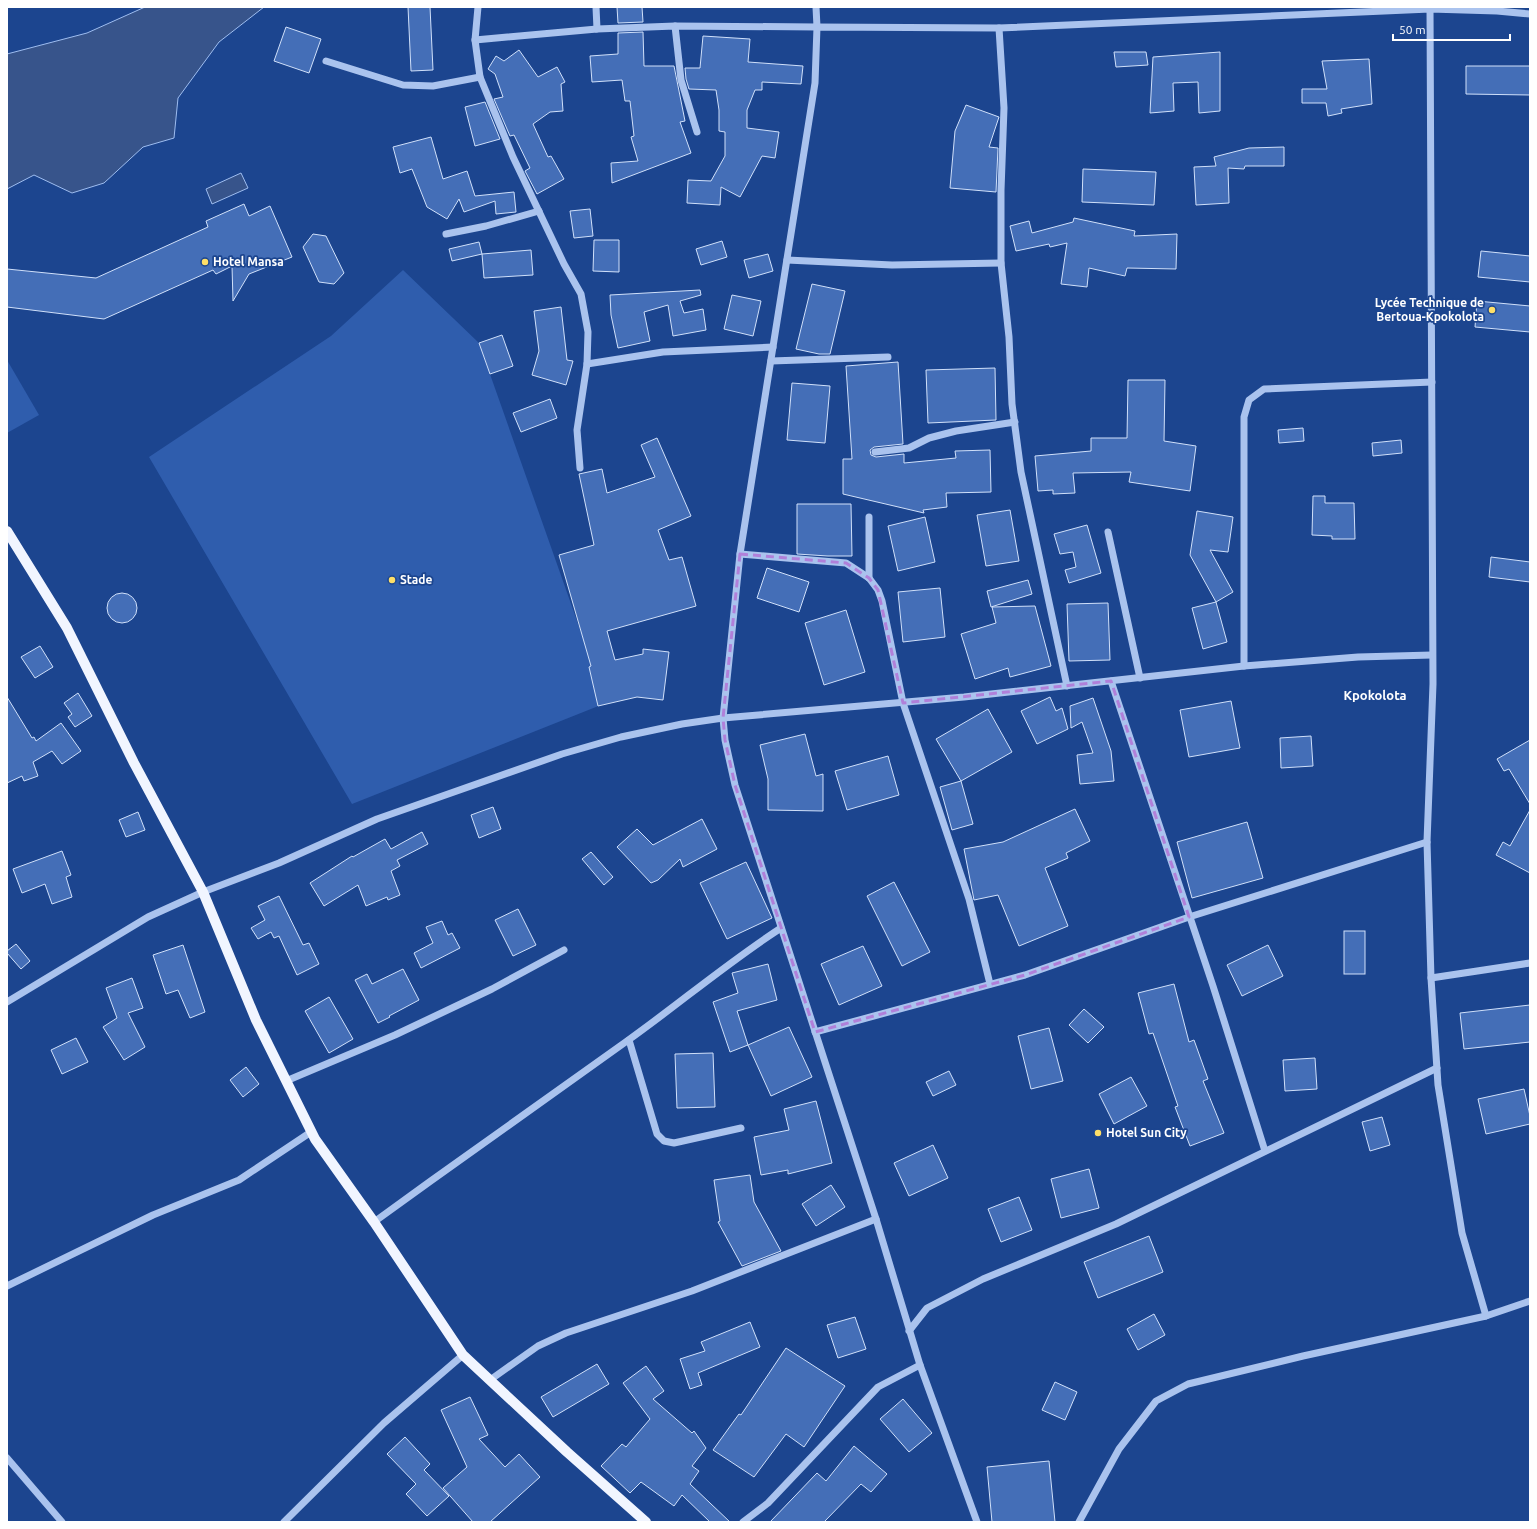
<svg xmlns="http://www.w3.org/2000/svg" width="1537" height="1529" font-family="Ubuntu,sans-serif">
  <rect width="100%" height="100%" fill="#1c458f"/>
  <g fill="#2f5dad">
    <path d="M403,270L479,343L606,703L352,804L149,457L331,336Z"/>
    <path d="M7,360L39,415L7,433Z"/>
  </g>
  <g fill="#37548b" stroke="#9ebdf0">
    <path d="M145,7H264L219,42L178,98L174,138L143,147L104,183L72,193L34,175L7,189V54L87,33Z"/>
    <path d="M241,173L248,188L212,204L206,189Z"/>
  </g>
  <g fill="#446eb7" stroke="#d0e0fa">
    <path d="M408,7H430L433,70L411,71Z"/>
    <path d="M617,7H642L643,22L618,23Z"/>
    <path d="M286,27L321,39L309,73L274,61Z"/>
    <path d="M643,32L644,66H674L685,121L680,122L691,153L612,183L611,163L638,161L631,137L634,136L630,101H625L622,80L592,82L590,56L618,54V33Z"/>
    <path d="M703,36L750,39L748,62L803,66L801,84L762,82V90H755L747,110V128L779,132L775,158L762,156L740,197L721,187L720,205L687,203L688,180L711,181L725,156V132L719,131V110L716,90L689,89L686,79L685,68H700Z"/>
    <path d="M519,50L538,77L557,67L565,82L561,84L563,111L550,112L533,124L548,157L551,156L564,179L537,194L525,171L530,168L514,135L510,136L494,99L503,97L495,74L488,69L496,56L504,61Z"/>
    <path d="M1114,52H1146L1148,65L1116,67Z"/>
    <path d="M1220,52V111L1199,113L1198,82L1173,83L1174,111L1150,113L1153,57Z"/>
    <path d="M1369,59L1372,104L1341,109L1342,113L1328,116L1326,103H1302V89H1327L1322,61Z"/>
    <path d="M1466,66H1530V95L1466,94Z"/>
    <path d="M485,102L500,139L475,146L465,107Z"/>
    <path d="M966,105L999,117L989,147L998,148L996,192L950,188L955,131Z"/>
    <path d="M431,137L443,179L467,171L475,196L514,192L516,212L496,214L495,201L464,212L459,199L447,219L427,207L412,169L400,173L393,147Z"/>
    <path d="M1284,147V166H1245L1244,169L1228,168L1229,203L1196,205L1194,167L1216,166L1214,157L1249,148Z"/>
    <path d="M1083,169L1156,172L1154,205L1082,202Z"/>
    <path d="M244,204L249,216L270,206L292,257L249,274L233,301L232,266L216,274L213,270L104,319L7,307V269L96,278L208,227L206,221Z"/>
    <path d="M590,209L593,236L574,238L570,211Z"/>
    <path d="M1074,218L1135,231L1134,236L1177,234L1176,269L1127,268L1125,276L1089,268L1087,287L1061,284L1067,243L1050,247L1049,244L1016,251L1010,226L1029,221L1032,233L1073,222Z"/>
    <path d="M313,234L326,236L344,273L334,284L319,282L303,247Z"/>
    <path d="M594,240H619V272L593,271Z"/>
    <path d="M722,241L727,257L701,265L696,249Z"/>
    <path d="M479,242L482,254L452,261L449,249Z"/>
    <path d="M531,250L533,275L484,278L482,254Z"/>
    <path d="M1481,251L1530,256V282L1478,277Z"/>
    <path d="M768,254L773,271L749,278L744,260Z"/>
    <path d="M812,284L845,291L830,354H819L796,349Z"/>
    <path d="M700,290L701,295L680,301L684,313L703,309L706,330L673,336L668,305L644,312L650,341L618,348L611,315L610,295Z"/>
    <path d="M732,295L761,301L753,336L724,329Z"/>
    <path d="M1477,301L1530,306V332L1475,327Z"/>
    <path d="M561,307L567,360L573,361L566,385L532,375L539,351L534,311Z"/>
    <path d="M502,335L513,366L490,374L479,343Z"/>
    <path d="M898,362L903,444L874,447L870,450L871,455L876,457L904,454V463L956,458L955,451L990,450L991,492L946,493L947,507L923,510L924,513L843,494V459H852L846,366Z"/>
    <path d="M995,368L996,420L928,423L926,370Z"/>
    <path d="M1128,380H1165L1164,441L1196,446L1190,491L1129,482L1131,472L1073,473L1075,493L1053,494V490L1038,491L1035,456L1091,451V438H1127Z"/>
    <path d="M792,383L830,386L825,443L787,440Z"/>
    <path d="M550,399L557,418L521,432L513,413Z"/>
    <path d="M1303,428L1304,441L1279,443L1278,430Z"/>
    <path d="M657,438L691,516L658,530L669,560L682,557L696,606L607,631L615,660L643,654V649L669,652L663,700L637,697L598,706L589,667L591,666L559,555L594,545L579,474L602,469L607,493L655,477L641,445Z"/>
    <path d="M1401,440L1402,453L1373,456L1372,443Z"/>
    <path d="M1313,496H1325V503H1354L1355,539H1332V536L1312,535Z"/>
    <path d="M797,504H851L852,556H828L797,554Z"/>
    <path d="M1010,510L1019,561L986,566L977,515Z"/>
    <path d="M1197,511L1233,517L1228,552L1210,550L1233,592L1216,602L1190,555Z"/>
    <path d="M925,517L935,562L898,571L888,526Z"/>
    <path d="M1087,525L1101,573L1069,583L1065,570L1076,567L1073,552L1060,554L1054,534Z"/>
    <path d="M1491,557L1530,562V582L1489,577Z"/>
    <path d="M767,568L809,582L799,612L757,598Z"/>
    <path d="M1028,580L1032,594L991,607L987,591Z"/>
    <path d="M940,588L945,637L903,642L898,592Z"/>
    <circle cx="122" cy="608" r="15"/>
    <path d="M1216,602L1227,642L1203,649L1192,608Z"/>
    <path d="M1108,603L1110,660L1069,661L1067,604Z"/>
    <path d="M1035,606L1051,666L1010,677L1008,668L975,679L961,634L996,623L992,607Z"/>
    <path d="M846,610L865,672L824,685L805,623Z"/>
    <path d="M40,646L53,667L35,678L21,657Z"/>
    <path d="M78,693L92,716L75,727L68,717L72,714L64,703Z"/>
    <path d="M7,697L32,738L34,737L36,741L61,723L81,751L62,764L52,751L33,762L38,776L24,781L22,776L7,783Z"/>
    <path d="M1050,697L1056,711L1062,708L1068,729L1037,744L1021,711Z"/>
    <path d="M1093,698L1111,751L1114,781L1080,784L1077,755L1093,753L1082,722L1071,728L1070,706Z"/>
    <path d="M1231,701L1240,748L1189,757L1180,710Z"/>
    <path d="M988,709L1012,752L961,781L936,739Z"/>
    <path d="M805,734L816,776L823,774V811L768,810V779L760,745Z"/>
    <path d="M1311,736L1313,766L1281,768L1280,738Z"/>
    <path d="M1530,740V804L1509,769L1504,771L1497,759Z"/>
    <path d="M888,756L899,795L847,810L835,771Z"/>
    <path d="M961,781L973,824L952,830L940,787Z"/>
    <path d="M493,807L501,829L479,838L471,815Z"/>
    <path d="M1075,809L1090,841L1066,853L1068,858L1045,868L1068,926L1019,946L998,895L974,900L964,849L1003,842Z"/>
    <path d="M1530,810V873L1496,855L1503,842L1510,846Z"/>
    <path d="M138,812L145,830L126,837L119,820Z"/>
    <path d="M702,819L717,849L683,867L680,859L658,880L651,883L617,847L637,829L653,845Z"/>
    <path d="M1247,822L1263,878L1192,898L1177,842Z"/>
    <path d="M422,832L428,844L397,860L400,866L391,871L400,895L388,900L387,897L366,906L358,885L324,906L310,883L352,856L353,857L385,839L391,849Z"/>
    <path d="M62,851L71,875L66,877L72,897L52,904L45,884L22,893L13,869Z"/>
    <path d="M591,852L613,877L604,885L582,859Z"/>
    <path d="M746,862L772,918L727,939L700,883Z"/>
    <path d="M894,882L930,952L902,966L867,896Z"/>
    <path d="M279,896L303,945L309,943L319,964L297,975L279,936L274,938L271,932L258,939L251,928L265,920L258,906Z"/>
    <path d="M518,909L536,945L513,956L495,920Z"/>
    <path d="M442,921L448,935L452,933L460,948L421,968L414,953L433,943L426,927Z"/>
    <rect x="1344" y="931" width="21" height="43"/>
    <path d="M16,944L30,961L21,969L7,953V951Z"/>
    <path d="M183,945L205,1012L190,1018L178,990L166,994L153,955Z"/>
    <path d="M1268,945L1283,976L1242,996L1227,965Z"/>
    <path d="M863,946L882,986L839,1005L821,964Z"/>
    <path d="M768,964L777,1000L737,1011L748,1045L730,1052L713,1002L738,993L732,973Z"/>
    <path d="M403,969L419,1000L389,1016L390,1017L378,1023L355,980L367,974L372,984Z"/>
    <path d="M132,978L143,1008L128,1013L145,1047L124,1060L103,1027L117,1018L106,988Z"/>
    <path d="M1174,984L1189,1042L1194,1040L1208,1079L1203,1081L1224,1133L1190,1146L1175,1107L1178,1106L1153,1033L1149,1034L1138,993Z"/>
    <path d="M329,997L353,1039L329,1053L305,1011Z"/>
    <path d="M1530,1005V1042L1464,1049L1460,1013Z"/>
    <path d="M1084,1009L1104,1027L1088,1043L1069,1025Z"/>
    <path d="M789,1027L812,1077L771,1096L748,1045Z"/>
    <path d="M1049,1028L1063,1081L1031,1089L1018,1036Z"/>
    <path d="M76,1038L88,1062L62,1074L51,1050Z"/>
    <path d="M713,1053L715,1107L677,1108L675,1054Z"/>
    <path d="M1315,1058L1317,1089L1285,1091L1283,1060Z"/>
    <path d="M246,1067L259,1084L243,1097L230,1080Z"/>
    <path d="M949,1071L956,1085L933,1096L926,1082Z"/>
    <path d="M1131,1077L1147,1106L1114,1124L1099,1094Z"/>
    <path d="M1524,1089L1530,1116V1124L1486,1134L1478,1099Z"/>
    <path d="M816,1101L832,1163L788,1174V1170L761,1175L754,1137L789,1130L784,1109Z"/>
    <path d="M1382,1117L1390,1145L1370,1151L1362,1122Z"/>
    <path d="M933,1145L948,1178L909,1196L894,1163Z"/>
    <path d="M1089,1169L1099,1208L1061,1218L1051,1179Z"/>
    <path d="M750,1175L754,1202L781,1251L742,1266L718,1222L720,1221L714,1180Z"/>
    <path d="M831,1185L845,1207L816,1226L802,1204Z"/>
    <path d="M1019,1197L1032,1230L1001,1242L988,1209Z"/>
    <path d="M1149,1236L1163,1272L1098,1298L1084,1262Z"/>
    <path d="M1154,1314L1165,1335L1138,1350L1127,1329Z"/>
    <path d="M855,1317L866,1349L838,1358L827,1325Z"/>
    <path d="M750,1322L760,1347L698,1373L702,1385L690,1389L680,1359L705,1351L701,1342Z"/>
    <path d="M786,1348L845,1386L804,1447L786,1434L754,1477L713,1450L739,1414L741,1415Z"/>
    <path d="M597,1364L609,1384L553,1417L541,1397Z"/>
    <path d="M646,1366L664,1391L653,1399L692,1433L694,1431L706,1448L692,1466L699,1471L690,1484L730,1522H710L682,1495L674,1506L641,1482L630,1493L601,1466L622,1444L626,1447L650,1419L623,1383Z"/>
    <path d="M1055,1382L1077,1392L1065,1420L1042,1410Z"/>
    <path d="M470,1397L488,1435L479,1439L505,1467L519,1454L540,1477L490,1522H473L443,1488L467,1467L441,1410Z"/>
    <path d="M903,1399L932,1433L909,1452L880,1419Z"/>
    <path d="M405,1437L430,1464L424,1470L449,1496L427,1516L406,1494L416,1484L387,1454Z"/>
    <path d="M854,1446L887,1474L871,1492L861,1484L824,1522H770L817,1473L826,1481Z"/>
    <path d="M1049,1461L1055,1522H992L987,1467Z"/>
  </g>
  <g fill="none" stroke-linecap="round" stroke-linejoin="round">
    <g stroke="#aac3ee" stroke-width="7">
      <path d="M478,7L475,40L480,77L513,157L564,264L581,294L588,332L587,364L577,430L580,468"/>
      <path d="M596,7L597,29"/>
      <path d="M1430,7L1433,684L1427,842L1431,978L1438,1085L1462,1233L1486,1316"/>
      <path d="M675,26L681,80L697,132"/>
      <path d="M999,28L1004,108L1001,190V263L1009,337L1012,404L1021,472L1067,686"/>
      <path d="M475,40L597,29L675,26L817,27L816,7"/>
      <path d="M326,61L403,85L433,86L480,77"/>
      <path d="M446,234L486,226L539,211"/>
      <path d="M787,260L892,265L1001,263"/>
      <path d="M771,361L888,357"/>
      <path d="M587,364L663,352L773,347"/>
      <path d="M875,452L909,448L929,438L956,431L1015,422"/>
      <path d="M869,517V578"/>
      <path d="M1108,532L1140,678"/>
      <path d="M740,554L846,563L869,578L878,590L882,601L903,703L969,899L990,984"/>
      <path d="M1244,666V417L1249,400L1264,389L1432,382"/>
      <path d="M1111,681L1213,986L1265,1151"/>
      <path d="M1431,978L1530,963"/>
      <path d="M7,1002L148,917L203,892L279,863L377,819L562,754L621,737L682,724L723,718L964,697L1244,666L1358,657L1432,655"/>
      <path d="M815,1032L1025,975L1189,917L1427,842"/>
      <path d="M629,1040L657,1134L664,1141L674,1143L741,1128"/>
      <path d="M286,1081L395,1035L492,989L564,950"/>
      <path d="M374,1222C458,1161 543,1101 627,1041C679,1004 727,963 781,928"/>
      <path d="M7,1286L153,1215L239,1180L311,1132"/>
      <path d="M909,1331L927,1308L983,1279L1116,1224L1437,1068"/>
      <path d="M490,1380L538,1346L566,1333L692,1291L876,1219"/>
      <path d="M7,1458L62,1522"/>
      <path d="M284,1522L384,1423L463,1355"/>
      <path d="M743,1522L768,1503L878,1387L920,1365"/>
      <path d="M977,1522L920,1365L876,1219L735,785L725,740L723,718L740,554L815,83L817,27L999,28L1430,9L1497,11L1530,14"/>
      <path d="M1079,1522L1119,1449L1156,1401L1188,1384L1303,1356L1486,1316L1530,1301"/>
    </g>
    <path stroke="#f1f5ff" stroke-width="10" d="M7,531L67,628L134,763L203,892L256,1020L315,1139L374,1222L463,1355L567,1452L646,1522"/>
  </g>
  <path fill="none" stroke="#b080d9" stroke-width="3" stroke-dasharray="8 5" stroke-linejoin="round" d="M740,554L846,563L869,578L878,590L903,703L1111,681L1189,917L1025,975L815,1032L735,785L725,740L723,718Z"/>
  <g fill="#fedf68" stroke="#1c458f" stroke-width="1.5">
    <circle cx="205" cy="262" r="4"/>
    <circle cx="1492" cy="310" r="4"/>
    <circle cx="392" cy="580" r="4"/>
    <circle cx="1098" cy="1133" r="4"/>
  </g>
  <g text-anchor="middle" stroke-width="3.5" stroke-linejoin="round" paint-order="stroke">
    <g font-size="12" font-weight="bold" fill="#fff" stroke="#1c458f" text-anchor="start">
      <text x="213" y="266">Hotel Mansa</text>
      <text x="1484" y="307" text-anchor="end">Lycée Technique de<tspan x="1484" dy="14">Bertoua-Kpokolota</tspan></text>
      <text x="400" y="584">Stade</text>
      <text x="1106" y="1137">Hotel Sun City</text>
    </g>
    <g font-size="13" font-weight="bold" fill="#fff" stroke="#1c458f">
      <text x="1375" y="700">Kpokolota</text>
    </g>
  </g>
  <rect width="1537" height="1529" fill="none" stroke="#ffffff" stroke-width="16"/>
  <path d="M1393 34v6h117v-6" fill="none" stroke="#ffffff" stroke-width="2"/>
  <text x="1399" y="34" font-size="12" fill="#ffffff" stroke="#1c458f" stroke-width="3" paint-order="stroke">50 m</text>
</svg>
